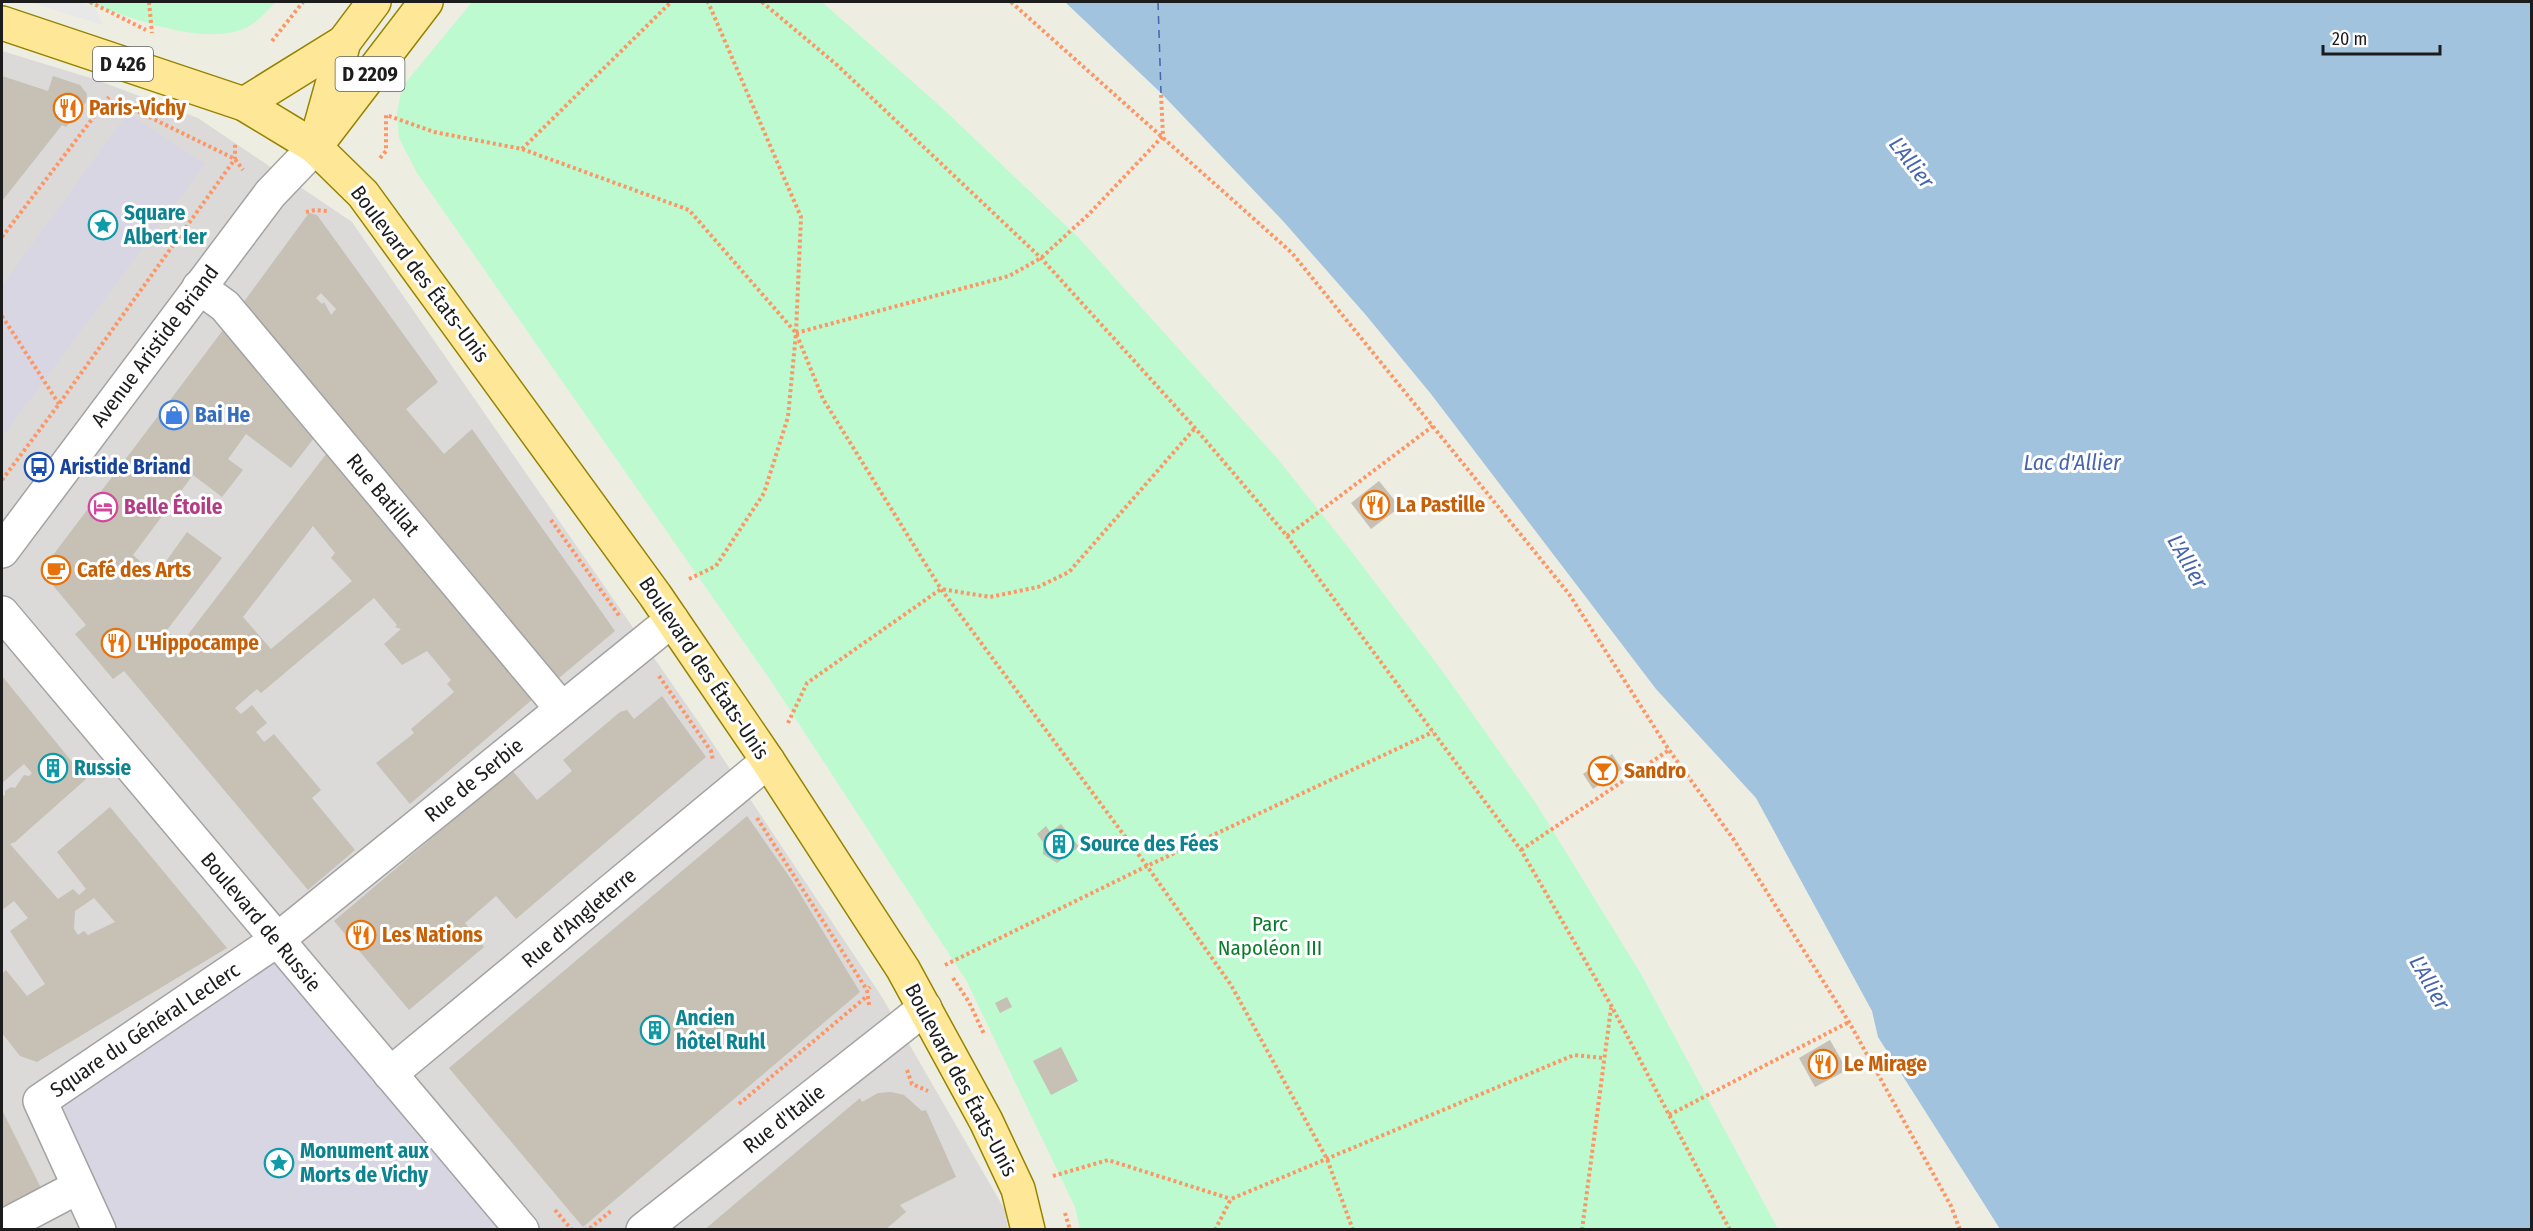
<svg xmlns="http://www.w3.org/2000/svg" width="2533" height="1231" font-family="'Fira Sans Condensed',sans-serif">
  <rect width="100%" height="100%" fill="#eeede2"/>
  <path fill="#dbdad9" d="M2,51L94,79L198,118L352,222L704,730L882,997L1005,1210L1008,1229H2Z"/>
  <g fill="#bdfacf">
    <path d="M85,2H276C266,12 255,25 241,30C194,45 129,16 85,2Z"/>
    <path d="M472,2H822L940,106L1078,237L1277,458L1348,547L1443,672L1537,805L1641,974L1778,1229H1080L1075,1207L966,980L771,681L417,173L399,138L397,113L402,87Z"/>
  </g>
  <path fill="#e8e8e8" d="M29,2H79L94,6L103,25Z"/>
  <g fill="#d9d6e4">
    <path d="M128,113L205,164L2,437V286Z"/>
    <path d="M277,940L522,1229H99L40,1101Z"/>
  </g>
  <path fill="#a1c3dd" d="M1065,2H2531V1229H2000L1878,1037L1872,1011L1756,798L1656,689L1431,394L1365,314L1283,221L1161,93Z"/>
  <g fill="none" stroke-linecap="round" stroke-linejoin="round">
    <path stroke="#4764ae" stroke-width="1.5" stroke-dasharray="8 6" stroke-linecap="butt" d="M1158,2L1161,93"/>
  </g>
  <g fill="#c6c0b5" fill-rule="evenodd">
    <path d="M2,76L48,91L53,76L80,85L87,94L86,102L66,127L62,125L2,201Z"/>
    <path d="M309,213L317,215L438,382L406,409L444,454L472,429L615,631L559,678L243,303ZM321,293L336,309L331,315L324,302L322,304L316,298Z"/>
    <path d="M223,330L314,438L291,468L246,434L228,459L243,470L222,497L193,475L133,555L140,561L135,568L152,581L187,532L222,558L167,630L180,645L327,453L534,698L410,804L376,763L414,733L411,729L454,692L447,684L451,680L427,651L402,665L384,644L401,629L395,627L397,625L374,598L261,693L257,689L235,708L241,714L252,705L267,723L256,732L264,742L274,734L321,790L312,798L355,850L308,890L124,671L113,679L75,634L86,625L41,571ZM313,526L335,553L331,558L352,581L271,649L243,617Z"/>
    <path d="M1379,481L1400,507L1371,529L1351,503Z"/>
    <path d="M2,676L86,779L15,842L10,844L58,899L73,889L79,895L86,889L57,852L110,807L227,948L37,1062L20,1056L2,1033V974L6,970L27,996L45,984L10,931L28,918L14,901L2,910V794L5,796V791L11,787L15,788L24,775L29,776L32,773L24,764L2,783ZM94,898L115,922L88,935L84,931L78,935L74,929L75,911Z"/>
    <path d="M662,696L706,757L516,919L496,896L465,923L484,947L409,1010L334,921L512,770L537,800L572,771L563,760L620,712L627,710L634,719Z"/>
    <path d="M1612,754L1622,769L1593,789L1583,774Z"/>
    <path d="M747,816L791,879L860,992L583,1227L449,1068Z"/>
    <path d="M1061,824L1079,847L1057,863L1043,854V842L1037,834L1046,826L1050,832Z"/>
    <path d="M1007,997L1012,1007L1000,1013L995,1003Z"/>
    <path d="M1830,1040L1847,1070L1815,1087L1799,1058Z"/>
    <path d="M1061,1047L1078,1081L1051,1095L1033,1061Z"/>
    <path d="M891,1092L904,1095L922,1111L926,1110L956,1177L900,1205L906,1212L885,1230H704L860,1098L862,1102L878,1093Z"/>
    <path d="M2,1110L41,1188L2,1208Z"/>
  </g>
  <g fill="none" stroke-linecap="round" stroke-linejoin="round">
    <g stroke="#a3a3a3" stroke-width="36">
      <g id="minor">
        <path d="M199,287L225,306L562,709"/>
        <path d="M2,551L270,194L315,147"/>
        <path d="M2,613L522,1230"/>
        <path d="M390,1074L768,761"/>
        <path d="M2,1227L78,1187"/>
        <path d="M99,1230L40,1101L277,940L672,620"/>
        <path d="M643,1230L925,1008"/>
      </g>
    </g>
    <g stroke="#958400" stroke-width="36">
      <g id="major">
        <path d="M2,23L244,104L315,147L363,194L655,595L768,761L903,969L986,1121L1018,1189L1028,1230"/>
        <path d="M244,104L344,42"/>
        <path d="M320,128L344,42L374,2"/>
        <path d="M315,147L426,2"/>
      </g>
    </g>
    <g stroke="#fd9564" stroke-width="4" stroke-dasharray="3 3" stroke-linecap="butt">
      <path d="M90,2L146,30"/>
      <path d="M149,2L152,33"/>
      <path d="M762,2L837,65L1041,258L1195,428L1287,536L1521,850L1612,1007L1730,1230"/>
      <path d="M1011,2L1292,253L1569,594L1669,750L1734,840L1849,1022L1951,1206L1960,1230"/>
      <path d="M272,41L303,2"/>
      <path d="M133,109L235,159L243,170"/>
      <path d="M522,149L671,2"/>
      <path d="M380,158L386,151V115L434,132L522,149L689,210L796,333L823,399L941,589L1147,866L1231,985L1327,1159L1353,1230"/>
      <path d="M306,212L315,210L328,211"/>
      <path d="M2,237L109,97"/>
      <path d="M2,316L59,404"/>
      <path d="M796,333L1009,276L1041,258L1089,214L1163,136L1161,93"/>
      <path d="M2,480L59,404L235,159V143"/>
      <path d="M551,520L620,617"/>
      <path d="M1287,536L1433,426"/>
      <path d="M689,579L716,566L764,493L788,417L796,333L801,217L708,2"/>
      <path d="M659,676L711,751L713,760"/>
      <path d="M788,723L807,683L941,589L990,597L1038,587L1069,572L1195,428"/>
      <path d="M757,818L867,990"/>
      <path d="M1521,850L1669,750"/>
      <path d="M945,965L1147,866L1433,732"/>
      <path d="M953,978L969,1002L984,1034"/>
      <path d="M869,1005L867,990L870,987"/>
      <path d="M907,1070L912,1084L928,1091"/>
      <path d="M739,1104L866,997"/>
      <path d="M1669,1115L1849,1022"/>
      <path d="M1053,1176L1108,1160L1231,1199"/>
      <path d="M555,1210L572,1230"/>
      <path d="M1065,1213L1070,1230"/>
      <path d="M584,1230L589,1229L611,1211"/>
      <path d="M1215,1230L1231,1199L1574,1055L1603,1058"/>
      <path d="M1582,1230L1611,1008"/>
    </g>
    <use href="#minor" stroke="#fff" stroke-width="33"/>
    <use href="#major" stroke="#fee897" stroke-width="33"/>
  </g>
  <defs>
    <g id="restaurant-ring" transform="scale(1.5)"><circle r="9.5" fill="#fff" stroke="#e8710a" stroke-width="1.5"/><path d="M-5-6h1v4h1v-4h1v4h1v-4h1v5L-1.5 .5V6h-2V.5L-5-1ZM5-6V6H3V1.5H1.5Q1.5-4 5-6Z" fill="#e8710a"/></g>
    <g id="sight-ring" transform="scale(1.5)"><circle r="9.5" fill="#fff" stroke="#0f9aa8" stroke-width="1.5"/><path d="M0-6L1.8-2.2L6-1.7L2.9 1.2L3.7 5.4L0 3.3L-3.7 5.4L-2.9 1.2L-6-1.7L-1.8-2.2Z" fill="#0f9aa8"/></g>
    <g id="shop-ring" transform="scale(1.5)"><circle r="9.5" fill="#fff" stroke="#3f7fe0" stroke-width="1.5"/><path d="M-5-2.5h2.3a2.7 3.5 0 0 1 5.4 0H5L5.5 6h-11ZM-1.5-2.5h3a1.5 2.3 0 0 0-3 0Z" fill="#3f7fe0"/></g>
    <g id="bus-ring" transform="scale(1.5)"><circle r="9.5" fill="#fff" stroke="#1a4fb4" stroke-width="1.5"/><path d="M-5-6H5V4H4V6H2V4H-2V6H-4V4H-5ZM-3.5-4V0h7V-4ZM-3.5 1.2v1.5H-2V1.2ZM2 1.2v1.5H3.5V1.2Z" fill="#1a4fb4"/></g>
    <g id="hotel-ring" transform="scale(1.5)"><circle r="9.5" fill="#fff" stroke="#d1479c" stroke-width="1.5"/><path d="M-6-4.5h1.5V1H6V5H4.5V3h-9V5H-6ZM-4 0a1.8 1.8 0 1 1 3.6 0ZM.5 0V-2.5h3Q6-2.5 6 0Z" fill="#d1479c"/></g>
    <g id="cafe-ring" transform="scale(1.5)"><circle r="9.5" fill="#fff" stroke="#e8710a" stroke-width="1.5"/><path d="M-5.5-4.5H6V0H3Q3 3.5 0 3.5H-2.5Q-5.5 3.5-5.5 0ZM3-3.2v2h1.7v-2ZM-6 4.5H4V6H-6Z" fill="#e8710a"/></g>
    <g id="building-ring" transform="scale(1.5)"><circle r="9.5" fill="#fff" stroke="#0f9aa8" stroke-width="1.5"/><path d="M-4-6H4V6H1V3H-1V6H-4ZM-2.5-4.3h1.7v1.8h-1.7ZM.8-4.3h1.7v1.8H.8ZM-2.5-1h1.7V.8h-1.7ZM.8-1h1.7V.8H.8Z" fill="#0f9aa8"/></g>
    <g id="bar-ring" transform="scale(1.5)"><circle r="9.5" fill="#fff" stroke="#e8710a" stroke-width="1.5"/><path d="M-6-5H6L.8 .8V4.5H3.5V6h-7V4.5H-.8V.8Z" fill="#e8710a"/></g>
  </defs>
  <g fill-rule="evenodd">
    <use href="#restaurant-ring" x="68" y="108"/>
    <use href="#sight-ring" x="103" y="225"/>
    <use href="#shop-ring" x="174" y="415"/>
    <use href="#bus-ring" x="39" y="467"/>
    <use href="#restaurant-ring" x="1375" y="505"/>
    <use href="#hotel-ring" x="103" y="507"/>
    <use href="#cafe-ring" x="56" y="570"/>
    <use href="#restaurant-ring" x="116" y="643"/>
    <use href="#building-ring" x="53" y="768"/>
    <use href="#bar-ring" x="1603" y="771"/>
    <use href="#building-ring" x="1059" y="844"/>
    <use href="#restaurant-ring" x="361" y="935"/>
    <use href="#building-ring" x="655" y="1030"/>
    <use href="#restaurant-ring" x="1823" y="1064"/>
    <use href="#sight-ring" x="279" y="1163"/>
  </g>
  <g text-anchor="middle" stroke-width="6" stroke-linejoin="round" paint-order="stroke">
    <g fill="#fff" stroke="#606060" stroke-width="1.5">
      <rect x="93" y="47" width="60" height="34" rx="4.5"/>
      <rect x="335.5" y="57" width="69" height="34" rx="4.5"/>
    </g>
    <g font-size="20" font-weight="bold" fill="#1c1c1c">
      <text x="123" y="71">D 426</text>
      <text x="370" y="81">D 2209</text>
    </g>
    <g font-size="21" font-weight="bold" fill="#c56008" stroke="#fff" text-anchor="start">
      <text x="89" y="115">Paris-Vichy</text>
      <text x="1396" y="512">La Pastille</text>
      <text x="77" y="577">Café des Arts</text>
      <text x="137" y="650">L'Hippocampe</text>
      <text x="1624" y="778">Sandro</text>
      <text x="382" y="942">Les Nations</text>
      <text x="1844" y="1071">Le Mirage</text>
    </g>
    <g font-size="21" font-weight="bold" fill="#0d838f" stroke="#fff" text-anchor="start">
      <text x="124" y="220">Square<tspan x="124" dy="24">Albert Ier</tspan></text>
      <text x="74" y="775">Russie</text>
      <text x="1080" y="851">Source des Fées</text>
      <text x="676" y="1025">Ancien<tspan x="676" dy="24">hôtel Ruhl</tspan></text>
      <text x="300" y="1158">Monument aux<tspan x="300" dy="24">Morts de Vichy</tspan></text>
    </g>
    <g font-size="21" fill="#1c1c1c" stroke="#fff">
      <text transform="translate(420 274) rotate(53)" y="7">Boulevard des États-Unis</text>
      <text transform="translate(155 346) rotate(-53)" y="7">Avenue Aristide Briand</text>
      <text transform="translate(383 495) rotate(50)" y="7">Rue Batillat</text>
      <text transform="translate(704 668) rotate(56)" y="7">Boulevard des États-Unis</text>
      <text transform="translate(474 780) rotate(-39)" y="7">Rue de Serbie</text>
      <text transform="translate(579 918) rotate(-40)" y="7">Rue d'Angleterre</text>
      <text transform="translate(261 922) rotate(50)" y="7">Boulevard de Russie</text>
      <text transform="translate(145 1030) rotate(-34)" y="7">Square du Général Leclerc</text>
      <text transform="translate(961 1080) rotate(62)" y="7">Boulevard des États-Unis</text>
      <text transform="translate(784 1119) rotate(-38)" y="7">Rue d'Italie</text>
    </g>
    <g font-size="21" font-weight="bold" fill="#366cbe" stroke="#fff" text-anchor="start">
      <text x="195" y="422">Bai He</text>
    </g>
    <g font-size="21" font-weight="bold" fill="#164399" stroke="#fff" text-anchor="start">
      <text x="60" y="474">Aristide Briand</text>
    </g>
    <g font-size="21" font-weight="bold" fill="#b23c85" stroke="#fff" text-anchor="start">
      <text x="124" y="514">Belle Étoile</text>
    </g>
    <g font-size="21" fill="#097c2b" stroke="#fff">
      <text x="1270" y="931">Parc<tspan x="1270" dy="24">Napoléon III</tspan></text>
    </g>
    <g font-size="22" font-style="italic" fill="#4764ae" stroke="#fff">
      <text transform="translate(1912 162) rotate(52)" y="8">L'Allier</text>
      <text x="2072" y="470">Lac d'Allier</text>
      <text transform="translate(2188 561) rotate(60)" y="8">L'Allier</text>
      <text transform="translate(2430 982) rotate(60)" y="8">L'Allier</text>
    </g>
  </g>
  <rect width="2533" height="1231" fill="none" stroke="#1c1c1c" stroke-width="6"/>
  <path d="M2323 45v9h117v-9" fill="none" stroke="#1c1c1c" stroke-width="3"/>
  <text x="2332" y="45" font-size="18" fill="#1c1c1c" stroke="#ffffff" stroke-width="4.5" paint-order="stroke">20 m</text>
</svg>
